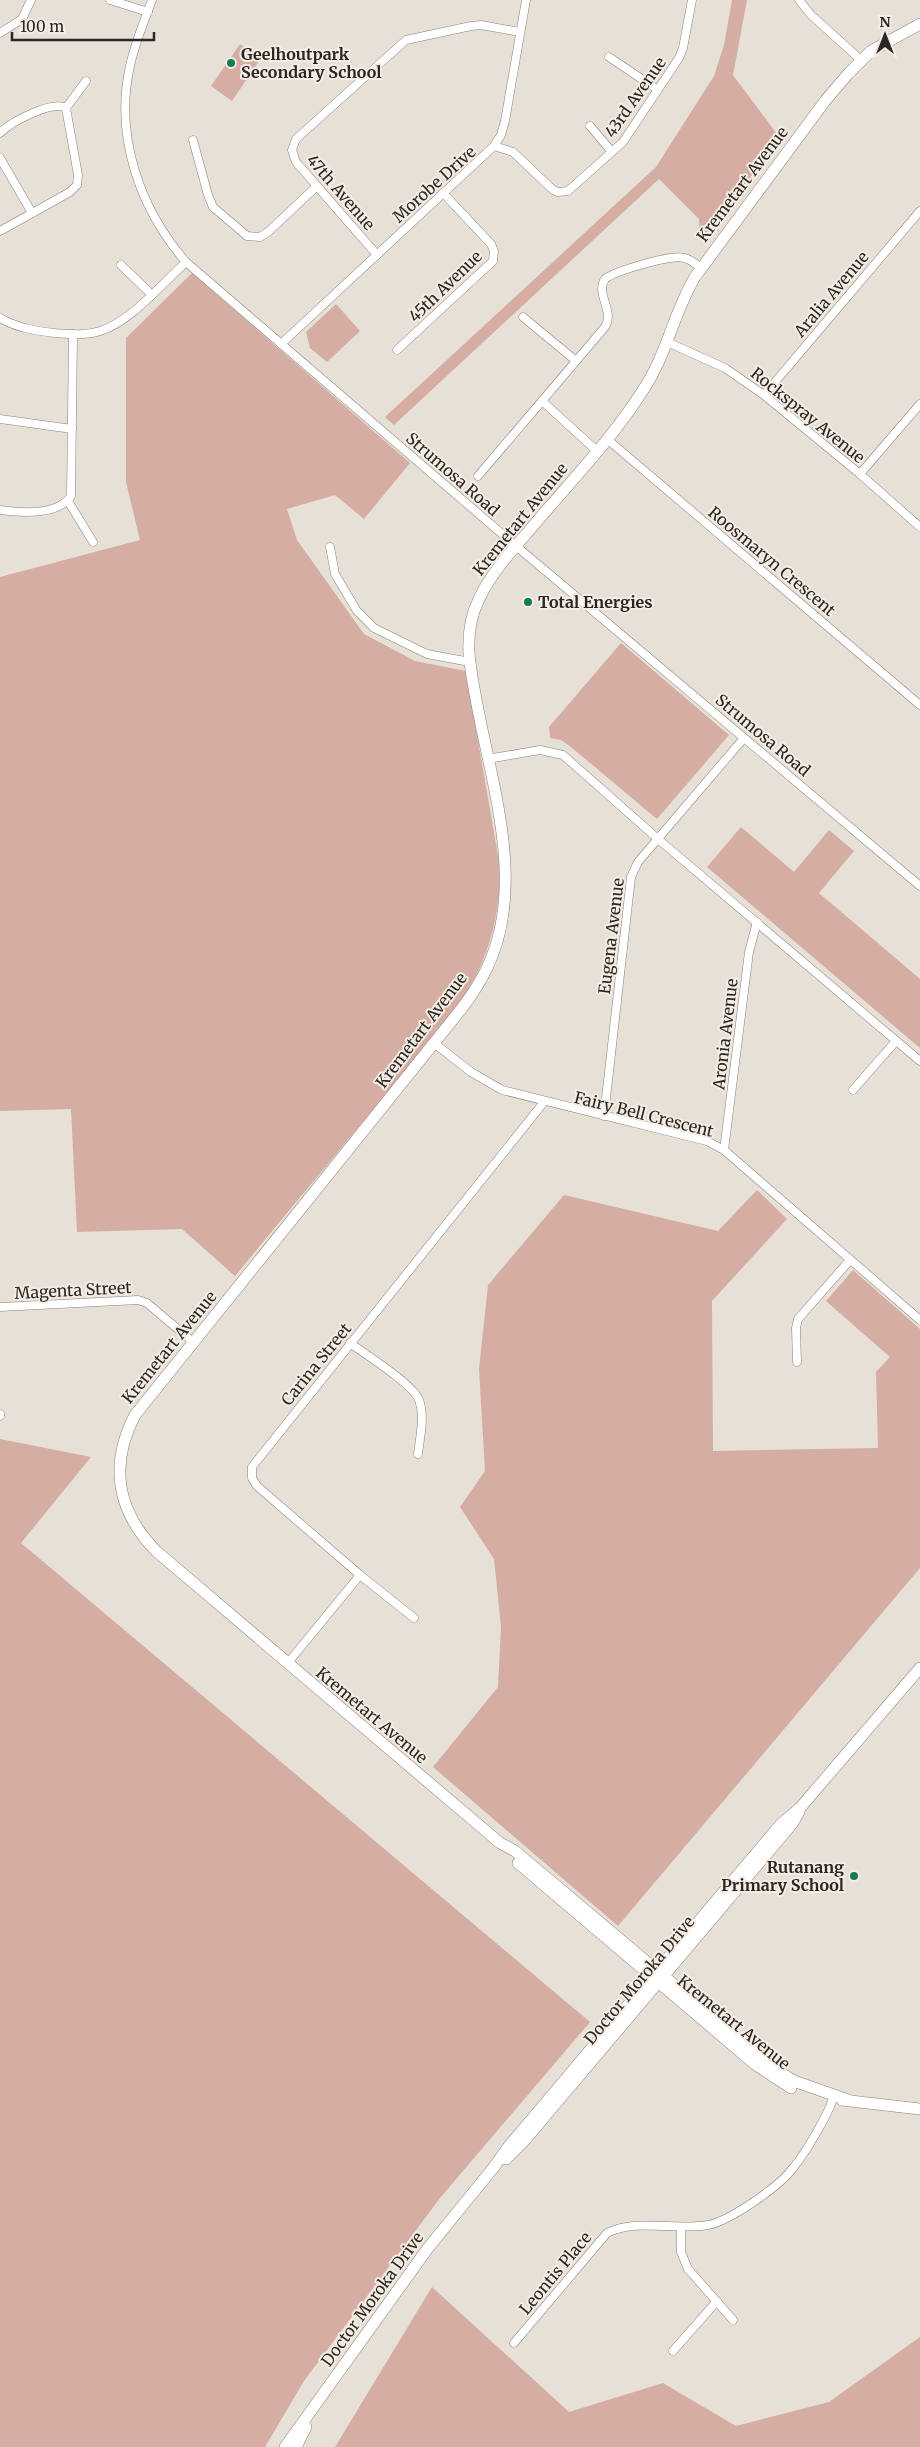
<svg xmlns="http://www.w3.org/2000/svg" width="920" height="2447" font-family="Merriweather,serif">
  <rect width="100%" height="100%" fill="#e7e0d7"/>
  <g fill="#d5ada2">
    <path d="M732,0H747L733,75L780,138L705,238L700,237L699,219L659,179L394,425L385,417L656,167L714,76L724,45Z"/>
    <path d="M240,44L261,58L232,101L211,86Z"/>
    <path d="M192,273L410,463L364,519L335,495L287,509L297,540L364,634L415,661L466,671L501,873C499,905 494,935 481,965C462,1008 419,1053 389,1090C338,1152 286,1214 235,1276L182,1229L77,1232L71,1109L0,1111V577L140,540L126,482V338Z"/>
    <path d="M336,304L360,331L327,362L310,348L306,332Z"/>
    <path d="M621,643L729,735L657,819L571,747L561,740L550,738L549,727Z"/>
    <path d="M741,827L794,872L829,830L854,851L819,893L920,979V1048L707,867Z"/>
    <path d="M757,1190L787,1219L712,1301L713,1451L878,1448L876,1372L890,1357L826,1301L853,1270L920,1329V1568L618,1926L433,1767L498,1687L501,1627L494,1559L460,1507L485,1471L479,1369L488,1285L564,1195L718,1231Z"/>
    <path d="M0,1439L91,1457L21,1543L590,2022L440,2198L304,2381L265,2447H0Z"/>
    <path d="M432,2287L569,2412L663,2383L736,2426L829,2402L920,2337V2447H335Z"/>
  </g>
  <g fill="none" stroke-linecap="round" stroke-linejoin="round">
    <g stroke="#888179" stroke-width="9">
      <g id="street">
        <path d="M110,0L148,12"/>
        <path d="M152,0C144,22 135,43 130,66C114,136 140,209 186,262L516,546L920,886"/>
        <path d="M799,0L811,15L861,60"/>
        <path d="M0,33L22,19L31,0"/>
        <path d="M609,57L658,90"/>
        <path d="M590,126L612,152"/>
        <path d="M0,133C11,122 52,100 66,108"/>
        <path d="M193,140L208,195L213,207L247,236L260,237L268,232L317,186"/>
        <path d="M494,146L513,152L553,190L558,192L568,191L623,142L679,58L683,48L692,0"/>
        <path d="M0,158L32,213"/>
        <path d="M0,231L70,192L77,185L78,175L66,108L86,81"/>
        <path d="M377,255L296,162L292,150L296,139L406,40L471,26L481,25L520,32"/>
        <path d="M121,265L151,294"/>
        <path d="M523,317L575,360"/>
        <path d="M0,318C17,328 36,331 55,333C70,334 85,336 100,331C129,323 163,283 186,262"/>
        <path d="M667,342L725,368L764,395L860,474L920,527"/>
        <path d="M281,344L494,146L501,135L505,121L526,0"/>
        <path d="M397,350L493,261L494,251L491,244L443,193"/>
        <path d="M764,395L920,211"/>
        <path d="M542,401L597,451"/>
        <path d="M0,419L72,429"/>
        <path d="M607,439L920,705"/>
        <path d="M860,474L920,404"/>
        <path d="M478,476L605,327C615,311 595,294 605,279C615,271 672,254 684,258C690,259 696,264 701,268"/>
        <path d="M68,501L93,542"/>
        <path d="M0,510C21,513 57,516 71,496L73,334"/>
        <path d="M330,547L335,574L357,611L374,628L427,654L470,662"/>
        <path d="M487,759L540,750L563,755L658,839L920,1061"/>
        <path d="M434,1043L471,1072L502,1090L707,1141L724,1150L920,1320"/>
        <path d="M853,1090L896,1041"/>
        <path d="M604,1116L631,877L638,862L744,738"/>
        <path d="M724,1150L749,952L757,922"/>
        <path d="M0,1307L138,1300L147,1303L193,1342"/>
        <path d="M350,1343C365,1354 413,1384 419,1400C425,1416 420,1437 418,1454"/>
        <path d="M797,1362L796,1328L798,1319L850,1260"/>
        <path d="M0,1414V1416"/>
        <path d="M414,1618L360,1575L257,1486L252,1478V1467L544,1102"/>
        <path d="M287,1664L360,1575"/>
        <path d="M681,2227V2252L688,2269L733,2320"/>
        <path d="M514,2343L607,2233C638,2218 674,2231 708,2225C730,2221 780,2186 793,2168C805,2154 830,2112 834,2095"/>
        <path d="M673,2351L717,2301"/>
      </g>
    </g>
    <g stroke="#888179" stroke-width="12">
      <g id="secondary">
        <path d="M518,1863L756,2065L791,2088"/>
        <path d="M842,2100L920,2109"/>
        <path d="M848,2100L794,2081L774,2069L515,1851L500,1843L156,1551C117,1511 109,1465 135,1415L434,1043C453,1019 474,996 487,968C533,872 479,754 469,654C468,635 470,617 479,599C490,574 515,547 533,526C571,481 614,437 645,387C667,353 674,312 695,277L825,101L848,74L871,51L920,24"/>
        <path d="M506,2159L525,2140L792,1824L799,1812"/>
        <path d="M285,2447L428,2248L494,2167L509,2146L780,1825L800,1808L920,1668"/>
        <path d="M296,2447L306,2427"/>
      </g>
    </g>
    <use href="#street" stroke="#fff" stroke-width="8"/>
    <use href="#secondary" stroke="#fff" stroke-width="11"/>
  </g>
  <g fill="#147d57" stroke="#f5ede4" stroke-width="2">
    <circle cx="231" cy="63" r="5"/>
    <circle cx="528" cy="602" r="5"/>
    <circle cx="854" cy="1876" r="5"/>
  </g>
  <g text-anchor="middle" stroke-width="4" stroke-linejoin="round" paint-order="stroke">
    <g font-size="16" font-weight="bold" fill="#292623" stroke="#f5ede4" text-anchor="start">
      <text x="241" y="60">Geelhoutpark<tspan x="241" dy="18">Secondary School</tspan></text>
      <text x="538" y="608">Total Energies</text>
      <text x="844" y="1873" text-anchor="end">Rutanang<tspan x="844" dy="18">Primary School</tspan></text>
    </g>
    <g font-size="16" fill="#292623" stroke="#f5ede4">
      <text transform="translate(635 97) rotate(-55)" y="6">43rd Avenue</text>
      <text transform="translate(434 184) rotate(-42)" y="6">Morobe Drive</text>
      <text transform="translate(742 184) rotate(-53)" y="6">Kremetart Avenue</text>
      <text transform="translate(341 192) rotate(49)" y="6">47th Avenue</text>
      <text transform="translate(445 286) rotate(-44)" y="6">45th Avenue</text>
      <text transform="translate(831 294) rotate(-50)" y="6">Aralia Avenue</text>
      <text transform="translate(808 415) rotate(39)" y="6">Rockspray Avenue</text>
      <text transform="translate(453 474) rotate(41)" y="6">Strumosa Road</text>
      <text transform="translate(520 519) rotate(-51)" y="6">Kremetart Avenue</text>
      <text transform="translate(772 561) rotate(40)" y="6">Roosmaryn Crescent</text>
      <text transform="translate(763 735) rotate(40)" y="6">Strumosa Road</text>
      <text transform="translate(611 936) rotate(-83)" y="6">Eugena Avenue</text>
      <text transform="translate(421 1030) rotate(-53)" y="6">Kremetart Avenue</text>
      <text transform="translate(725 1034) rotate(-83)" y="6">Aronia Avenue</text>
      <text transform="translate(644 1114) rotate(14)" y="6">Fairy Bell Crescent</text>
      <text transform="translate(73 1290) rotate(-3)" y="6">Magenta Street</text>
      <text transform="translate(169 1347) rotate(-51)" y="6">Kremetart Avenue</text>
      <text transform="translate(316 1364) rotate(-51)" y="6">Carina Street</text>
      <text transform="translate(372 1715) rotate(40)" y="6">Kremetart Avenue</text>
      <text transform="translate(639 1980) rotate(-50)" y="6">Doctor Moroka Drive</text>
      <text transform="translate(734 2022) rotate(39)" y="6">Kremetart Avenue</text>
      <text transform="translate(555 2273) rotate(-50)" y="6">Leontis Place</text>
      <text transform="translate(372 2299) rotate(-54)" y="6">Doctor Moroka Drive</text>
    </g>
  </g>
  <g transform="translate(885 35)" stroke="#f5ede4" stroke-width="4" paint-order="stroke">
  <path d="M0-4L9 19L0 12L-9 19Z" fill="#292623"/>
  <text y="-8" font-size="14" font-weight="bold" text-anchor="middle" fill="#292623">N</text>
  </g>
  <path d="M12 32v8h142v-8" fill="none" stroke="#292623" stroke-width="2.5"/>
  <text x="20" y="32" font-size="15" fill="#292623" stroke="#f5ede4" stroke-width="4" paint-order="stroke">100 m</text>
</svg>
